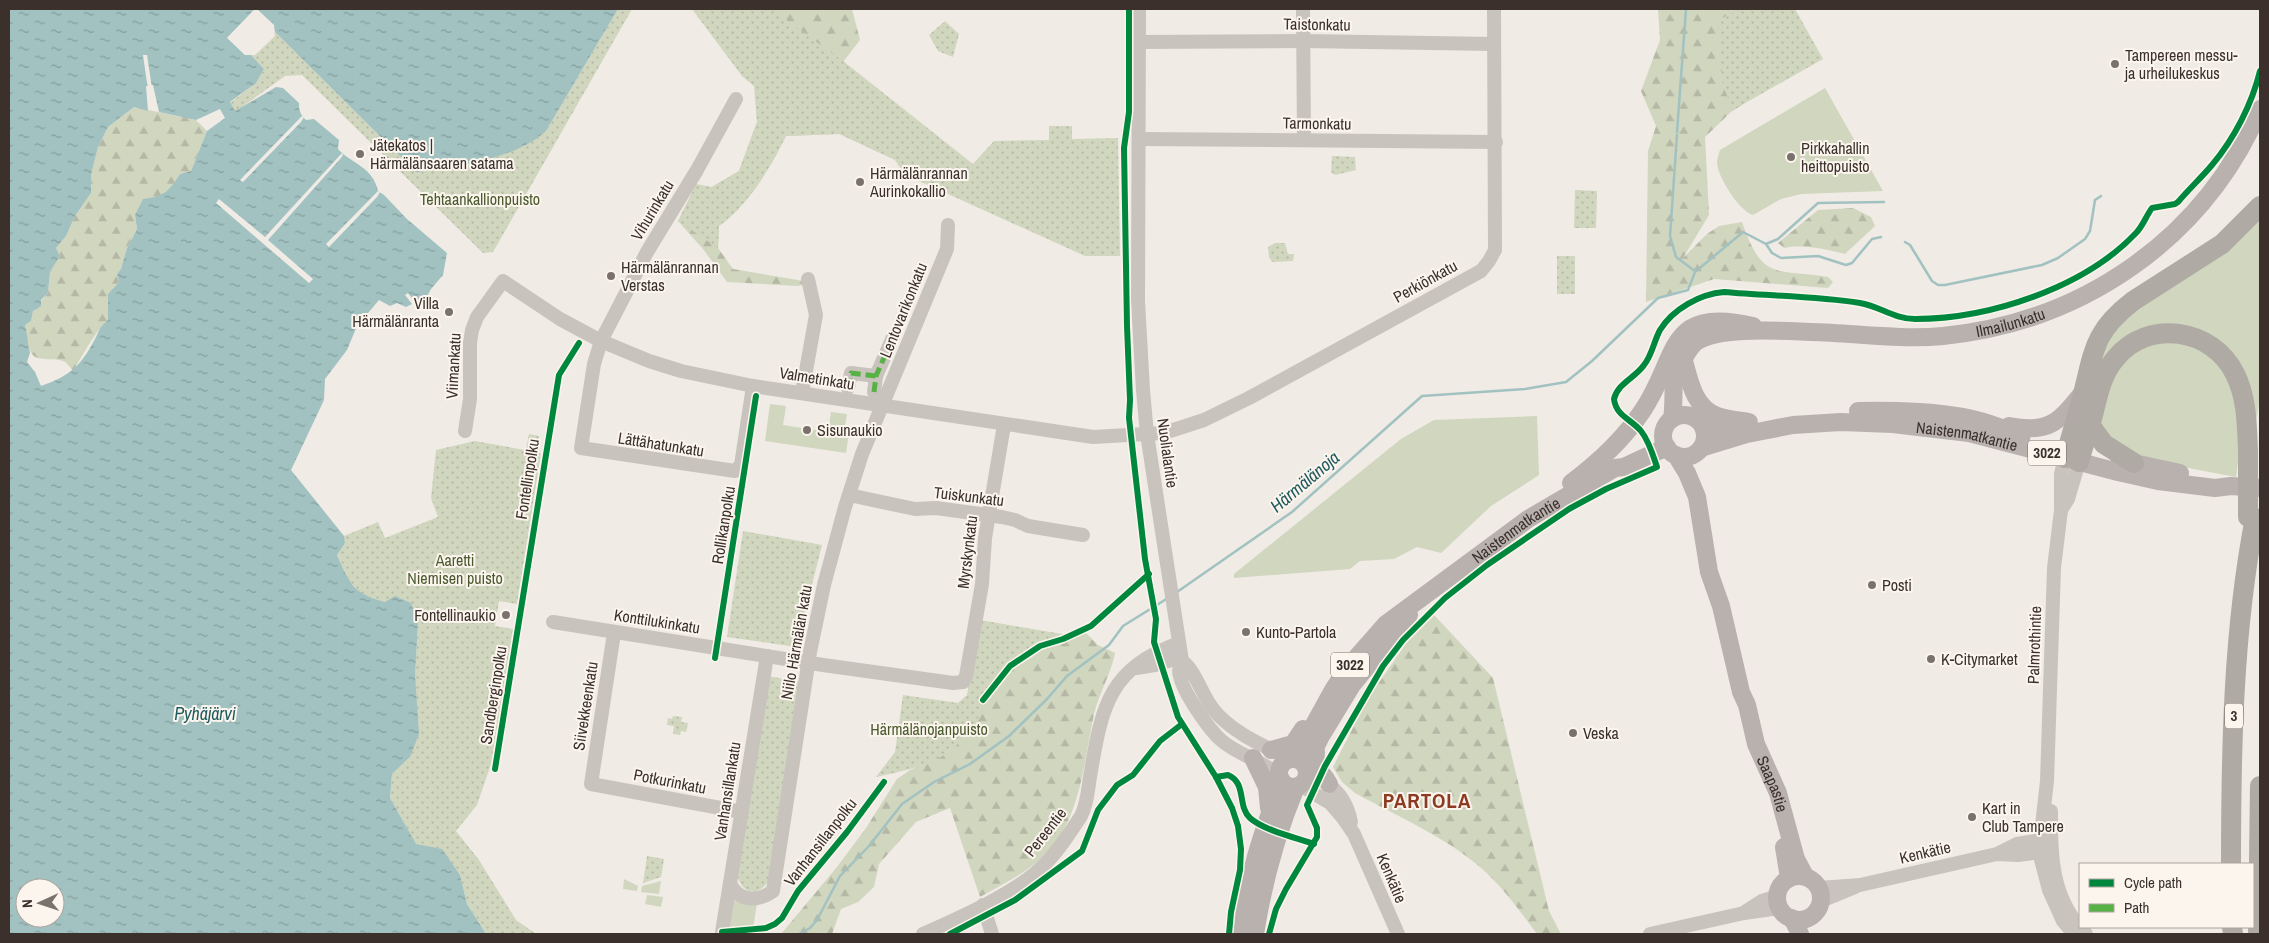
<svg xmlns="http://www.w3.org/2000/svg" width="2269" height="943" font-family="'Archivo Narrow',sans-serif">
  <defs>
    <pattern id="forest-firs" width="22" height="20" patternUnits="userSpaceOnUse" patternTransform="scale(1.25)"><rect width="22" height="20" fill="#d1d6bf"/><path d="M5 1l3.5 6h-7zM16 11l3.5 6h-7z" fill="#b4b8a4"/></pattern>
    <pattern id="park-dots" width="8" height="8" patternUnits="userSpaceOnUse" patternTransform="scale(1.25)"><rect width="8" height="8" fill="#d1d6bf"/><path d="M2 2h.1M6 6h.1" fill="none" stroke="#b4b8a4" stroke-width="1.8" stroke-linecap="round"/></pattern>
    <pattern id="water-ripples" width="26" height="14" patternUnits="userSpaceOnUse" patternTransform="scale(1.25)"><rect width="26" height="14" fill="#a1c2c1"/><path d="M2 4q2-2 4 0t4 0M15 11q2-2 4 0t4 0" fill="none" stroke="#849e9d"/></pattern>
  </defs>
  <rect width="100%" height="100%" fill="#f0ebe5"/>
  <g fill="#d1d6bf">
    <path d="M1825,88L1883,191L1801,194L1781,199L1753,215C1739,211 1717,176 1717,162C1717,158 1719,154 1720,150Z"/>
    <path d="M2260,216V399L2255,426L2247,390L2172,325L2098,379L2094,363L2112,331L2134,310Z"/>
    <path d="M2156,340L2207,348L2235,388L2239,454L2236,477C2210,472 2128,458 2109,442C2105,438 2102,430 2099,425L2108,379L2131,353Z"/>
    <path d="M770,404L786,406L783,425L828,432L831,412L847,414L844,432L849,433L846,453L765,441Z"/>
    <path d="M1537,416L1539,475L1491,506L1441,553L1417,547L1394,559L1360,561L1350,569L1234,578V574L1401,439L1434,420Z"/>
    <path d="M624,879L638,886L637,891L623,889Z"/>
    <path d="M661,881L659,894L641,892L642,886Z"/>
    <path d="M647,895L663,897L661,907L645,904Z"/>
    <path d="M732,900L757,904L753,928L732,929L728,927Z"/>
  </g>
  <g fill="url(#forest-firs)">
    <path d="M722,9H852L860,40L843,62L885,95L839,134L786,136C770,168 749,204 719,226L718,248L733,269L815,283L798,286L727,282L703,249L678,221L692,214L712,187L739,171L757,122L755,86L742,76Z"/>
    <path d="M1658,9H1774L1751,99L1731,112L1705,137L1709,215L1683,258L1707,234L1719,226L1742,222C1763,282 1774,268 1828,277L1833,282L1828,288L1714,279L1646,302L1648,151L1656,126L1641,91L1660,40Z"/>
    <path d="M134,107L196,120L207,131L191,171L180,174L175,184L135,215L137,229L127,248L121,269L117,274L119,282L108,294V321C96,329 82,357 73,371C71,369 68,364 65,362C54,355 37,365 30,351C25,343 28,334 25,325L31,321L33,311L48,293L50,272L60,256L56,248L66,236L75,216L91,193V175L98,147L108,127Z"/>
    <path d="M1853,208L1871,217L1875,226L1845,254C1824,249 1805,244 1784,248L1778,243L1818,210Z"/>
    <path d="M1434,615L1493,678L1549,911L1561,934H1537C1519,910 1503,887 1480,867C1447,838 1395,815 1355,793L1342,782L1333,767L1367,700L1407,642Z"/>
    <path d="M1086,633L1098,645L1115,653C1111,674 1099,693 1094,714C1084,761 1081,817 1047,853C1030,871 1001,885 980,897L950,808L916,822L879,864L874,887L858,902L841,909L832,934H781L837,867L866,828L897,779L910,770L942,756L1013,669L1043,650Z"/>
  </g>
  <g fill="url(#park-dots)">
    <path d="M618,9H632L493,252L483,253L302,75L285,76L235,112L230,103L256,83L264,69L251,55H255L275,36L274,31L416,172L463,167L546,131Z"/>
    <path d="M692,9H771L843,61L973,164L994,141L1049,140V126H1072V139L1118,138L1120,256H1085L904,174L895,160L839,134L786,136C770,168 749,204 719,226L718,248L678,221L696,184L712,187L739,171L757,122L754,86L742,76Z"/>
    <path d="M1741,9H1795L1823,59L1733,110L1723,86L1718,20Z"/>
    <path d="M945,21L959,34L953,57L938,51L929,35Z"/>
    <path d="M1332,156L1355,157L1356,170L1335,175L1331,172Z"/>
    <path d="M1575,190L1597,191L1596,228H1574Z"/>
    <path d="M1275,243H1285L1288,254H1294L1293,261L1272,262L1269,257L1268,247Z"/>
    <rect x="1557" y="256" width="18" height="38"/>
    <path d="M529,434L539,436L537,450L526,449Z"/>
    <path d="M475,441L541,453L517,604L499,601L495,626L513,629L491,764L477,805L456,831L479,860L516,920L536,934H486L467,904L460,875L416,845L390,798L392,774L410,757L418,623L385,602L363,596L349,581L337,554L345,543L344,536L378,522L385,538L438,517L431,498L436,450Z"/>
    <path d="M743,531L822,545L796,647L727,637Z"/>
    <path d="M980,620L1062,634L1066,643C1047,649 1026,656 1012,671C990,692 979,723 957,745C937,765 903,771 876,777L895,752L903,695L958,703L967,695Z"/>
    <path d="M768,676L801,682L768,882C757,897 743,894 737,876Z"/>
    <path d="M673,716L682,717L681,722L688,723L686,732L681,731L680,735L673,734L674,726L667,725L668,718L672,719Z"/>
    <path d="M647,856L664,859L661,877L643,883Z"/>
  </g>
  <g fill="url(#water-ripples)" fill-rule="evenodd">
    <path d="M9,9H255L228,37L245,55H251L264,69L256,83L230,102L235,111L276,87L283,88L299,103C299,111 300,114 306,120L314,119L339,140L338,149C352,164 373,167 378,191L384,195L407,219L447,253L443,275L431,289L422,306L415,302L408,293L405,295L412,304L406,307L397,303L390,306L379,300L357,326L347,350L325,379L324,400L291,470L344,536L345,543L337,555C351,585 352,593 385,602L395,596L411,603L418,623L415,675L419,734L410,757L392,774L390,798L416,844L442,849L460,875L467,904L486,934H9ZM153,85L159,112L196,120L220,109L225,118L207,131L191,171L180,174C170,191 162,197 143,199L135,215L137,229L127,248L121,269L117,274L119,282L108,294V320C99,328 100,329 95,339C81,366 70,376 41,386L35,372L27,362L30,353C27,343 28,335 25,325L31,321L33,311L41,306V300L48,293L50,272L60,256L56,248L66,236L75,216L91,193V175L98,147L108,127L134,107L148,111L146,86ZM25,888H55V918H25Z"/>
    <path d="M257,9H618L546,131C517,158 456,168 416,172L274,31V25Z"/>
  </g>
  <g fill="#f0ebe5">
    <path d="M255,9L274,25L275,34L272,26L256,11L231,37L246,53L254,55H245L227,38Z"/>
    <path d="M143,55H147L152,88H149L147,83Z"/>
    <path d="M302,116L304,117L301,122L243,182L240,180Z"/>
    <path d="M342,153L343,155L341,158L268,240L313,279L309,283L216,203L219,199L265,237Z"/>
    <path d="M378,191L380,192L377,197L329,247L326,244Z"/>
  </g>
  <g fill="none" stroke-linecap="round" stroke-linejoin="round">
    <g stroke="#a1c2c1" stroke-width="2.5">
      <path d="M1677,132L1686,9"/>
      <path d="M1677,135L1670,236L1676,257L1695,271"/>
      <path d="M1905,242L1910,245L1932,281L1938,285H1945L2042,265L2058,258L2085,239L2090,231L2095,200L2101,196"/>
      <path d="M1766,244L1772,253L1781,258L1818,256L1846,265L1852,263L1872,239L1881,237"/>
      <path d="M1177,592L1292,512L1422,396L1525,389L1566,382L1592,361L1658,298L1688,290L1695,272L1743,232L1766,244L1778,239L1818,203L1884,202"/>
      <path d="M799,934L810,928L817,920L840,876L869,846L902,804L934,782L970,764L1009,736L1047,699L1067,676L1109,645L1123,626L1168,598"/>
    </g>
    <g stroke="#c9c3be" stroke-width="14">
      <path d="M1139,9L1138,301L1143,390L1147,434L1182,661C1180,666 1178,671 1180,676C1183,692 1209,730 1222,741C1239,755 1262,761 1279,775"/>
      <path d="M1303,9L1304,140"/>
      <path d="M1139,42L1304,41L1494,44"/>
      <path d="M736,99L697,170L647,252L601,341L594,364L581,448L735,471L741,465L753,386"/>
      <path d="M1139,139L1496,142"/>
      <path d="M848,388L851,373L876,376"/>
      <path d="M874,392L876,376L893,337"/>
      <path d="M802,393L816,315L808,279"/>
      <path d="M465,431L470,399V343L472,330L477,317L503,281L560,319L601,341L649,361L681,371L753,386L1093,437L1164,433L1204,420L1249,398L1481,271L1489,261L1495,250L1494,9"/>
      <path d="M2065,458L2061,474V510L2054,568L2047,781L2039,852L2049,890L2063,921L2074,934"/>
      <path d="M849,495L915,509L936,508L1002,517L1015,520L1028,526L1083,535"/>
      <path d="M2061,510L2068,499L2079,462"/>
      <path d="M553,622L823,665L953,683L963,682L966,676L982,584L985,538L1004,425"/>
      <path d="M614,633L591,784L742,812"/>
      <path d="M1182,661C1194,668 1203,697 1213,709C1232,733 1264,746 1291,759"/>
      <path d="M1136,668L1155,665L1181,657"/>
      <path d="M1321,779C1338,790 1347,802 1351,822"/>
      <path d="M1300,785L1330,803L1343,818L1354,834L1398,934"/>
      <path d="M2051,811C2051,858 2051,898 2086,934"/>
      <path d="M1999,853L2017,844L2047,839"/>
      <path d="M730,883C738,902 758,902 773,891L810,652L824,585L845,507L862,454L947,249L948,225"/>
      <path d="M1819,888L1860,885L1997,854L2018,855L2050,851"/>
      <path d="M1821,901L1855,887"/>
      <path d="M983,905L992,934"/>
      <path d="M1745,912L1762,901L1778,896"/>
      <path d="M722,932L767,656"/>
      <path d="M923,934C959,918 1014,894 1042,867C1057,853 1070,833 1081,816C1088,803 1088,786 1091,771C1102,705 1110,668 1179,643"/>
      <path d="M1650,934L1744,913L1780,908"/>
    </g>
    <g stroke="#b8b1ad" stroke-width="18">
      <path d="M1684,361C1690,382 1694,407 1717,416C1727,420 1738,420 1749,422"/>
      <path d="M1858,411C1899,410 1955,411 1993,425C2003,428 2012,433 2022,435"/>
      <circle cx="1684" cy="436" r="21"/>
      <path id="s1" d="M1672,419C1674,406 1673,394 1674,381C1675,373 1689,347 1696,342C1718,326 1783,331 1811,332C1855,333 1899,340 1943,336C2083,322 2204,239 2260,109"/>
      <path d="M2009,426C2049,434 2059,422 2083,392"/>
      <path d="M1704,428L1724,430L1739,428"/>
      <path id="s2" d="M1701,448L1747,434L1793,425L1841,422L1893,424L1969,433L2118,472L2158,481L2215,488L2231,486L2260,488"/>
      <path id="s3" d="M1676,455L1687,473L1697,497L1709,572L1721,606L1741,692L1747,705L1756,744L1778,793L1796,859L1805,876"/>
      <path d="M2120,460L2180,473"/>
      <path d="M1571,483C1599,462 1624,439 1643,410C1679,356 1666,305 1753,326"/>
      <path d="M1271,750L1293,744L1303,729"/>
      <path d="M1316,752C1314,772 1322,770 1329,784"/>
      <path d="M1253,758L1267,787L1269,808"/>
      <circle cx="1293" cy="773" r="14"/>
      <path id="s4" d="M1295,759L1333,690L1349,666L1386,624L1528,519L1615,468L1624,467L1667,447"/>
      <path d="M1306,766L1321,736L1352,685L1409,615"/>
      <path d="M1784,847L1789,878"/>
      <circle cx="1799" cy="898" r="22"/>
      <path d="M1792,918L1800,934"/>
      <path d="M1242,934C1245,882 1263,830 1282,781"/>
      <path d="M1255,934C1263,883 1276,835 1296,787"/>
    </g>
    <g stroke="#afaaa4" stroke-width="20">
      <path d="M2090,425L2104,444L2134,463"/>
      <path d="M2065,458C2071,437 2077,416 2083,394C2094,350 2094,331 2133,301L2222,244L2260,206"/>
      <path d="M2079,462C2082,450 2086,438 2090,426C2097,403 2099,378 2115,359C2147,318 2213,328 2235,374C2247,397 2247,426 2248,452"/>
      <path d="M2231,864C2231,749 2233,631 2255,518"/>
      <path d="M2232,927L2233,934"/>
      <path d="M2258,934L2260,786"/>
    </g>
    <path stroke="#afaaa4" stroke-width="20" d="M2248,452V517"/>
    <g stroke="#57b246" stroke-width="5" stroke-dasharray="10 5" stroke-linecap="butt">
      <path d="M848,388L851,373L876,376"/>
      <path d="M874,392L876,376L893,337"/>
    </g>
    <g stroke="#fbf5ee" stroke-width="9">
      <g id="cycleway">
        <path d="M1129,9V112L1124,148L1127,326L1130,400L1129,418L1145,559L1156,619L1154,642L1178,717L1216,777L1232,808L1238,826L1241,849L1240,870L1231,912L1229,934"/>
        <path d="M715,658L756,396"/>
        <path d="M983,700L1010,666L1040,646L1063,639L1091,626L1149,574"/>
        <path d="M495,769L559,375L579,343"/>
        <path d="M1216,777L1228,775C1247,783 1237,806 1250,818C1263,830 1297,838 1314,844"/>
        <path d="M722,932L766,928L775,924L782,918L798,891L847,832L884,782"/>
        <path d="M950,934L1015,900L1082,851L1098,810L1117,785L1133,775L1160,741L1182,724"/>
        <path d="M1269,934L1276,909L1286,889L1317,837V828L1307,805L1325,766L1383,666L1403,640L1445,598L1487,565L1569,509L1606,489L1657,467C1653,455 1649,441 1641,431C1631,419 1616,416 1614,399C1618,383 1635,378 1644,365C1652,355 1654,341 1660,330C1673,309 1700,294 1724,292C1769,296 1816,296 1860,303C1879,306 1894,319 1915,319C1989,319 2084,288 2136,233C2143,226 2146,216 2152,208L2175,204L2178,202C2189,189 2201,178 2212,165C2234,139 2252,104 2260,71"/>
      </g>
    </g>
    <use href="#cycleway" stroke="#00873e" stroke-width="6"/>
  </g>
  <g fill="#7a716c" stroke="#fbf5ee" stroke-width="2">
    <circle cx="2115" cy="64" r="5"/>
    <circle cx="360" cy="154" r="5"/>
    <circle cx="1791" cy="157" r="5"/>
    <circle cx="860" cy="182" r="5"/>
    <circle cx="611" cy="276" r="5"/>
    <circle cx="449" cy="312" r="5"/>
    <circle cx="807" cy="430" r="5"/>
    <circle cx="1872" cy="585" r="5"/>
    <circle cx="506" cy="615" r="5"/>
    <circle cx="1246" cy="632" r="5"/>
    <circle cx="1931" cy="659" r="5"/>
    <circle cx="1573" cy="733" r="5"/>
    <circle cx="1972" cy="817" r="5"/>
  </g>
  <g text-anchor="middle" stroke-width="4" stroke-linejoin="round" paint-order="stroke">
    <g fill="#fbf5ee" stroke="#756b66" stroke-width="1">
      <rect x="2028" y="440.5" width="38" height="25" rx="4"/>
      <rect x="1331" y="652.5" width="38" height="25" rx="4"/>
      <rect x="2225" y="703.5" width="18" height="25" rx="4"/>
    </g>
    <g font-size="15" font-weight="bold" fill="#3b302b">
      <text x="2047" y="458">3022</text>
      <text x="1350" y="670">3022</text>
      <text x="2234" y="721">3</text>
    </g>
    <g font-size="16" fill="#3b302b" stroke="#fbf5ee">
      <text transform="translate(1317 24) rotate(1)" y="6">Taistonkatu</text>
      <text transform="translate(1317 123) rotate(1)" y="6">Tarmonkatu</text>
      <text transform="translate(652 210) rotate(-59)" y="6">Vihurinkatu</text>
      <text transform="translate(1425 281) rotate(-29)" y="6">Perkiönkatu</text>
      <text transform="translate(903 310) rotate(-68)" y="6">Lentovarikonkatu</text>
      <text dy="6" stroke="none"><textPath href="#s1" startOffset="401">Ilmailunkatu</textPath></text>
      <text transform="translate(453 366) rotate(-87)" y="6">Viimankatu</text>
      <text transform="translate(817 378) rotate(9)" y="6">Valmetinkatu</text>
      <text dy="6" stroke="none"><textPath href="#s2" startOffset="270">Naistenmatkantie</textPath></text>
      <text transform="translate(661 444) rotate(9)" y="6">Lättähatunkatu</text>
      <text transform="translate(1168 453) rotate(82)" y="6">Nuolialantie</text>
      <text transform="translate(527 479) rotate(-81)" y="6">Fontellinpolku</text>
      <text transform="translate(969 496) rotate(7)" y="6">Tuiskunkatu</text>
      <text transform="translate(723 525) rotate(-81)" y="6">Rollikanpolku</text>
      <text dy="6" stroke="none"><textPath href="#s4" startOffset="324">Naistenmatkantie</textPath></text>
      <text transform="translate(967 552) rotate(-83)" y="6">Myrskynkatu</text>
      <text transform="translate(657 621) rotate(9)" y="6">Konttilukinkatu</text>
      <text transform="translate(796 642) rotate(-80)" y="6">Niilo Härmälän katu</text>
      <text transform="translate(2034 645) rotate(-88)" y="6">Palmrothintie</text>
      <text transform="translate(493 695) rotate(-81)" y="6">Sandberginpolku</text>
      <text transform="translate(585 706) rotate(-81)" y="6">Siivekkeenkatu</text>
      <text transform="translate(670 781) rotate(11)" y="6">Potkurinkatu</text>
      <text dy="6" stroke="none"><textPath href="#s3" startOffset="345">Saapastie</textPath></text>
      <text transform="translate(727 791) rotate(-81)" y="6">Vanhansillankatu</text>
      <text transform="translate(1045 832) rotate(-52)" y="6">Pereentie</text>
      <text transform="translate(820 842) rotate(-52)" y="6">Vanhansillanpolku</text>
      <text transform="translate(1925 852) rotate(-13)" y="6">Kenkätie</text>
      <text transform="translate(1392 878) rotate(67)" y="6">Kenkätie</text>
    </g>
    <g font-size="16" fill="#3b302b" stroke="#fbf5ee" text-anchor="start">
      <text x="2125" y="61">Tampereen messu-<tspan x="2125" dy="18">ja urheilukeskus</tspan></text>
      <text x="370" y="151">Jätekatos |<tspan x="370" dy="18">Härmälänsaaren satama</tspan></text>
      <text x="1801" y="154">Pirkkahallin<tspan x="1801" dy="18">heittopuisto</tspan></text>
      <text x="870" y="179">Härmälänrannan<tspan x="870" dy="18">Aurinkokallio</tspan></text>
      <text x="621" y="273">Härmälänrannan<tspan x="621" dy="18">Verstas</tspan></text>
      <text x="439" y="309" text-anchor="end">Villa<tspan x="439" dy="18">Härmälänranta</tspan></text>
      <text x="817" y="436">Sisunaukio</text>
      <text x="1882" y="591">Posti</text>
      <text x="496" y="621" text-anchor="end">Fontellinaukio</text>
      <text x="1256" y="638">Kunto-Partola</text>
      <text x="1941" y="665">K-Citymarket</text>
      <text x="1583" y="739">Veska</text>
      <text x="1982" y="814">Kart in<tspan x="1982" dy="18">Club Tampere</tspan></text>
    </g>
    <g font-size="16" fill="#4a5a2e" stroke="#fbf5ee">
      <text x="480" y="205">Tehtaankallionpuisto</text>
      <text x="455" y="566">Aaretti<tspan x="455" dy="18">Niemisen puisto</tspan></text>
      <text x="929" y="735">Härmälänojanpuisto</text>
    </g>
    <g font-size="18" font-style="italic" fill="#1f5a5e" stroke="#fbf5ee">
      <text transform="translate(1305 482) rotate(-40)" y="6">Härmälänoja</text>
      <text x="205" y="720">Pyhäjärvi</text>
    </g>
    <g font-size="21" font-weight="bold" letter-spacing="1" fill="#8c3b22" stroke="#fbf5ee">
      <text x="1427" y="808">PARTOLA</text>
    </g>
  </g>
  <rect width="2269" height="943" fill="none" stroke="#3b302b" stroke-width="20"/>
  <rect x="2079" y="863" width="175" height="65" fill="#fbf5ee" stroke="#aea6a0"/>
  <rect x="2089" y="879" width="25" height="8" fill="#00873e" stroke="#aea6a0"/>
  <text x="2124" y="888" font-size="15" fill="#3b302b">Cycle path</text>
  <rect x="2089" y="904" width="25" height="8" fill="#57b246" stroke="#aea6a0"/>
  <text x="2124" y="913" font-size="15" fill="#3b302b">Path</text>
  <g transform="translate(40 903) rotate(267)"><circle r="24" fill="#fbf5ee" stroke="#aea6a0"/>
  <path d="M0-4L9 19L0 12L-9 19Z" fill="#7a716c"/>
  <text y="-8" font-size="14" font-weight="bold" text-anchor="middle" fill="#3b302b">N</text>
  </g>
</svg>
